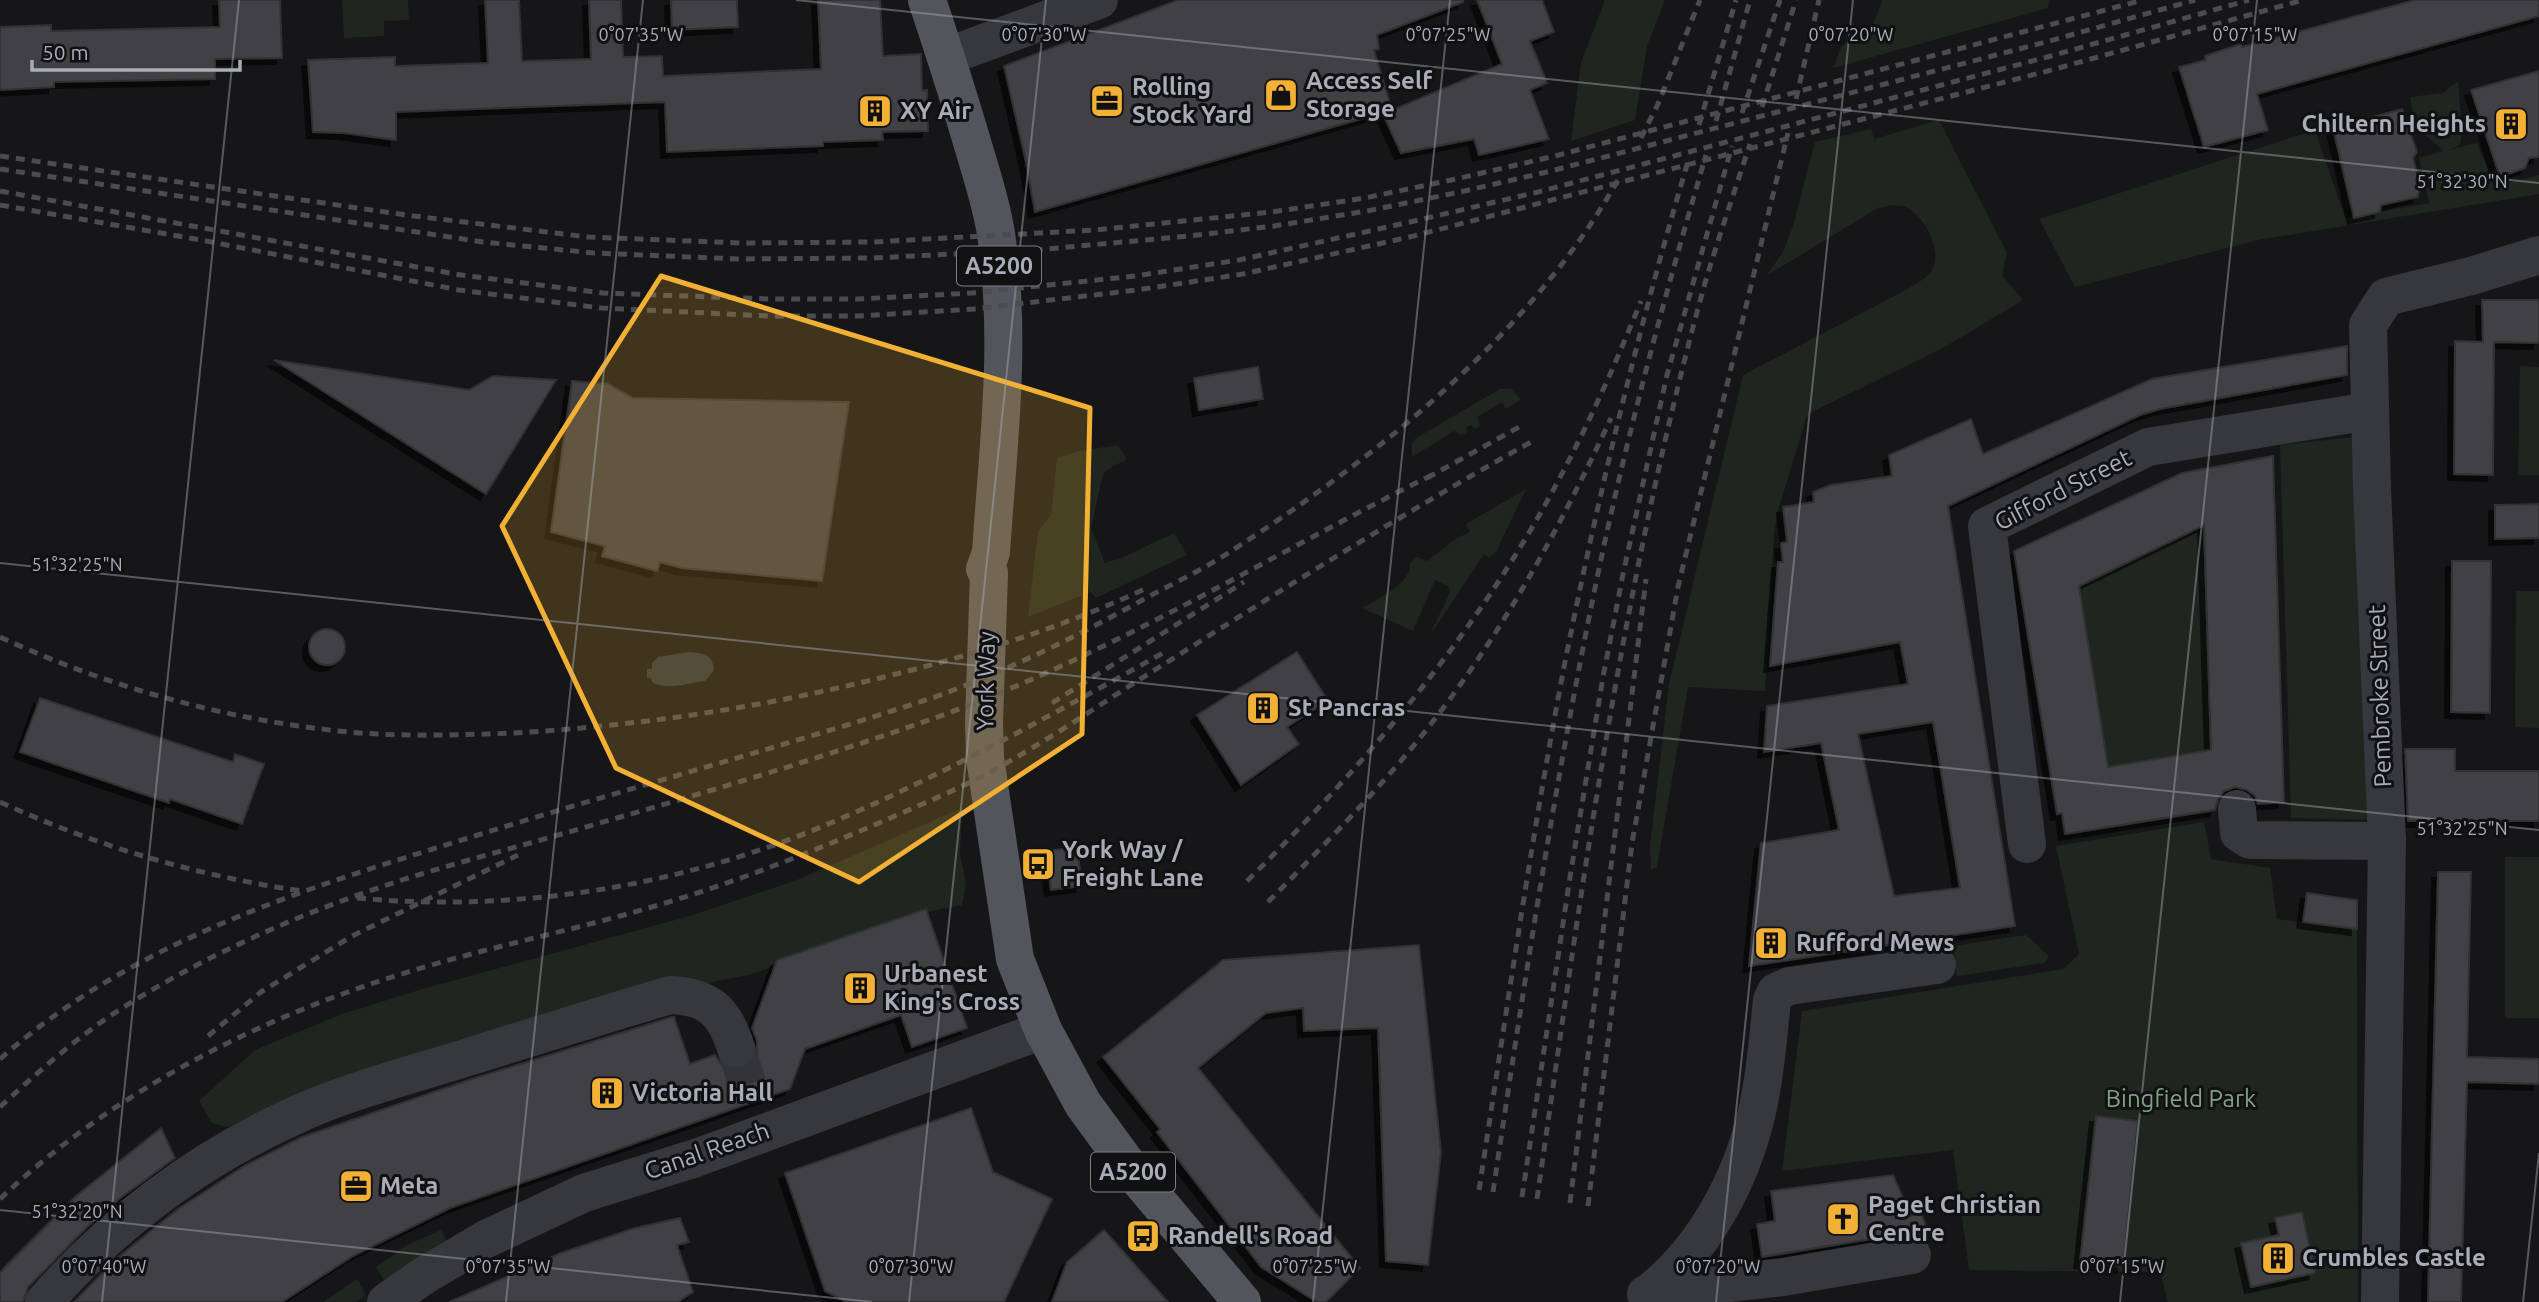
<svg xmlns="http://www.w3.org/2000/svg" width="2539" height="1302" font-family="Ubuntu,sans-serif">
  <defs>
    <filter id="shadow"><feDropShadow dx="-6" dy="6" stdDeviation="0" flood-color="#0009"/></filter>
  </defs>
  <rect width="100%" height="100%" fill="#161618"/>
  <g fill="#1e261f">
    <path d="M342,0H408L409,20L384,21V36L344,38Z"/>
    <path d="M1605,0H1665L1647,46L1635,120L1571,141L1581,63Z"/>
    <path d="M1883,0H2049L2048,8L1833,68L1841,48L1849,39L1873,24Z"/>
    <path d="M2458,81L2462,131L2460,145L2449,150L2477,143L2495,186L2539,175V194L2258,240L2075,287L2039,219L2315,130L2345,218L2429,203L2419,158L2444,151L2415,126L2410,97L2443,93Z"/>
    <path d="M1939,120L2007,253L2002,275L2023,300L1943,348L1810,413L1806,419L1777,514L1774,535L1765,691L1688,687L1657,867L1651,870L1650,846L1669,684L1743,375L1906,290C1915,284 1926,279 1932,270C1943,251 1925,218 1908,208C1898,203 1886,206 1876,209L1766,276L1783,252L1793,226L1815,142L1871,129L1874,139Z"/>
    <path d="M2520,366L2539,367V475H2518Z"/>
    <path d="M1500,389H1511L1521,399L1506,409L1502,402L1477,417L1480,426L1475,429L1471,425L1466,427L1467,432L1461,435L1454,431L1412,457L1411,445L1416,438Z"/>
    <path d="M2354,437L2368,820L2291,818L2280,445Z"/>
    <path d="M1118,445L1127,460L1113,466L1103,474L1091,528L1105,563L1126,556L1174,533L1187,555L1096,598L1091,592L1028,617L1038,531L1051,515L1057,458L1079,451Z"/>
    <path d="M1526,489L1496,552L1489,558L1484,554L1430,635L1450,592L1449,587L1435,580L1413,631L1362,608C1378,598 1411,585 1410,563L1417,557L1427,561L1457,538L1470,532L1466,524Z"/>
    <path d="M2196,529L2205,534L2211,750L2108,767L2079,586Z"/>
    <path d="M2516,591H2539V728L2515,727Z"/>
    <path d="M962,808L960,853L966,884L962,905L912,915L847,944L748,975L688,987L245,1122L227,1127L212,1123L199,1101L255,1050L342,1014L419,990L693,915L797,880Z"/>
    <path d="M2204,822L2211,859L2270,868L2277,919L2357,929L2358,1302H2168L2160,1272L1969,1270L1953,1150L1782,1171L1802,1011L2063,969L2079,954L2056,846Z"/>
    <rect x="2505" y="857" width="34" height="161"/>
    <path d="M2026,935L2049,956L2044,963L1957,976L1953,946Z"/>
    <path d="M441,1230L448,1243L386,1283L376,1267L407,1245Z"/>
    <path d="M357,1279L366,1295L356,1302H323Z"/>
  </g>
  <path fill="#2c353c" d="M689,652C703,653 713,654 714,670L705,681C689,683 666,691 652,682L651,678H647V669H652V663L658,657Z"/>
  <g fill="#404145" stroke="#303034" stroke-width="2" fill-rule="evenodd" filter="url(#shadow)">
    <path d="M219,0H280L282,58L215,59V79L54,82V87L0,90V27L51,25V31L220,27Z"/>
    <path d="M485,0H519L522,61L591,59L589,0H621L623,57L662,56L663,76L821,69L818,0H880L883,56L921,54L922,91L927,90L928,131L882,132L883,140L823,142V146L667,152L665,102L396,112V140L344,133L313,132L308,60L395,57V66L488,63Z"/>
    <path d="M671,0H737L738,27L672,30Z"/>
    <path d="M1178,0H1463V2L1377,35L1379,49L1374,50L1392,110L1035,212L1026,162L1004,66Z"/>
    <path d="M1477,0H1542L1554,32L1530,41L1547,83L1530,90L1549,139L1479,155L1474,139L1401,153L1383,114L1502,64Z"/>
    <path d="M2415,0H2539V16L2257,94L2268,130L2204,147L2179,67L2206,60L2205,56L2241,44L2242,47Z"/>
    <path d="M2539,71V157L2529,158L2525,168L2500,177L2471,90Z"/>
    <path d="M2402,109L2417,152L2413,158L2420,185L2418,197L2381,205L2380,212L2354,218L2333,128Z"/>
    <path d="M2482,300H2539V343L2494,342L2493,475L2454,474L2455,341L2483,342Z"/>
    <path d="M2347,346V375L2160,409L2140,415L1948,506L2015,926L1749,966L1761,843L1839,830L1821,743L1764,752L1767,706L1908,684L1900,642L1770,666L1778,562H1783L1781,543L1787,542L1783,507L1814,502L1813,492L1831,485L1892,476L1889,455L1971,419L1983,454L2152,379ZM1933,722L1960,888L1894,896L1858,734Z"/>
    <path d="M274,360L469,390L493,376L556,380L486,494Z"/>
    <path d="M1258,367L1263,399L1199,410L1194,378Z"/>
    <path d="M572,381L608,384L633,398L849,402L822,581L682,568L660,562L657,571L602,556L605,546L551,532Z"/>
    <path d="M2273,456L2284,802L2258,804L2255,796L2247,790L2235,787L2224,791L2218,799L2215,810L2065,834L2062,813L2057,814L2014,551L2182,473ZM2204,525L2211,750L2108,767L2079,586Z"/>
    <path d="M2539,504V538L2495,539V505Z"/>
    <path d="M2452,561H2491L2490,713L2451,712Z"/>
    <circle cx="327" cy="647" r="18"/>
    <path d="M1297,652L1328,701L1287,727L1299,744L1241,785L1197,715Z"/>
    <path d="M40,698L233,762L235,754L264,764L242,824L170,799L169,803L20,752Z"/>
    <path d="M2405,749H2455V771H2539V821H2408Z"/>
    <path d="M1077,847L1082,886L1051,890L1046,851Z"/>
    <path d="M2438,872H2471L2467,1057L2539,1059V1084L2467,1082L2461,1302H2428Z"/>
    <path d="M2307,893L2357,900V929L2303,922Z"/>
    <path d="M926,909L967,1028L912,1047L901,1015L805,1049L790,1089L450,1208L353,1256L282,1302H74L116,1259L178,1209L244,1166L302,1137L472,1079L672,1017H674L690,1064L715,1055L721,1064L731,1069L744,1068L753,1062L757,1053V1041L752,1028L777,960Z"/>
    <path d="M1419,945L1441,1152L1428,1265L1386,1261L1378,1028L1304,1031L1303,1008L1266,1013L1198,1068L1360,1268L1326,1302H1317L1261,1267L1157,1132L1160,1129L1103,1057L1223,960Z"/>
    <path d="M971,1108L993,1172L1052,1199L1004,1302H847L825,1291L785,1173Z"/>
    <path d="M2096,1116L2138,1121L2123,1267L2080,1262Z"/>
    <path d="M161,1128L175,1158L119,1199L87,1227L28,1287L23,1302H0V1273L5,1267L76,1196Z"/>
    <path d="M1893,1175L1911,1216L1921,1212L1929,1236L1908,1233L1762,1257L1757,1224L1775,1221L1771,1191Z"/>
    <path d="M2302,1212L2315,1273L2251,1287L2241,1243L2279,1235L2275,1218Z"/>
    <path d="M680,1218L689,1242L677,1245L693,1292L678,1302H449L561,1253L635,1228Z"/>
    <path d="M1104,1230L1168,1302H1052L1067,1262Z"/>
  </g>
  <g fill="none" stroke-linecap="round" stroke-linejoin="round">
    <path stroke="#333438" stroke-width="38" stroke-dasharray="38 19" stroke-linecap="butt" d="M736,1048L753,1102"/>
    <g stroke="#37383d" stroke-width="38">
      <path d="M946,57L1099,0"/>
      <path d="M2237,809L2239,833L2250,840L2387,841"/>
      <path d="M2027,844L1987,526L2148,447L2370,411"/>
      <path d="M1650,1292C1704,1249 1740,1182 1756,1116C1765,1079 1768,1038 1772,1000L1776,992L1789,986L1937,965"/>
      <path d="M1646,1294L1650,1292L1783,1277L1912,1255"/>
      <path d="M44,1302C117,1219 206,1154 307,1110C362,1087 421,1072 478,1054C542,1034 606,1014 670,995C709,996 725,1012 736,1048"/>
      <path d="M386,1302L425,1275L486,1239L584,1193L696,1158L1043,1030"/>
      <path d="M2380,1302L2387,841L2372,488L2368,325L2386,297L2471,276L2539,255"/>
    </g>
    <path stroke="#53555c" stroke-width="38" d="M927,0C944,51 960,101 975,152C983,179 992,207 996,234C1012,340 998,447 991,552L985,569L989,573L984,723L985,758L1015,959L1043,1030L1083,1104L1132,1171L1242,1302"/>
    <g stroke="#4a4c52" stroke-width="5" stroke-dasharray="9 7" stroke-linecap="butt">
      <path d="M1796,99L1819,0"/>
      <path d="M1762,107L1796,0"/>
      <path d="M1742,113L1780,0"/>
      <path d="M1716,121L1750,0"/>
      <path d="M1699,125L1736,0"/>
      <path d="M1641,138L1658,104L1700,0"/>
      <path d="M0,156L406,215L588,237L740,243L873,242L1095,230L1272,212L1365,198L1456,179L1555,156L2143,0"/>
      <path d="M0,169L483,242L594,253L738,259L872,258L1036,250L1189,236L1274,226L1367,211L1460,192L1547,172L2046,42L2195,0"/>
      <path d="M0,191L461,275L603,293L770,299H859L972,293L1135,276L1239,260L1410,222L1538,192L2051,56L2249,0"/>
      <path d="M0,205L201,240L459,290L601,308L770,316H859L974,309L1137,290L1243,274L1414,236L2055,69L2303,0"/>
      <path d="M1427,478L1521,426"/>
      <path d="M0,637C110,688 227,720 348,732C404,737 460,735 515,733C616,727 716,714 815,693C929,668 1043,637 1149,587"/>
      <path d="M1052,703L1244,582"/>
      <path d="M0,802C96,846 197,876 302,891"/>
      <path d="M1247,881C1355,775 1456,657 1533,526C1575,454 1610,378 1641,301"/>
      <path d="M357,898C518,913 684,886 833,822C947,773 1055,713 1163,653"/>
      <path d="M1268,902C1323,846 1378,791 1427,729C1502,634 1560,528 1611,418"/>
      <path d="M208,1036L261,992L352,936L518,855"/>
      <path d="M0,1059C132,942 300,890 465,839C621,790 780,748 935,697C1009,670 1078,636 1146,598C1172,584 1200,571 1225,555C1375,459 1531,335 1619,178"/>
      <path d="M0,1107C35,1075 70,1043 110,1016C195,960 293,916 390,884C447,865 507,850 565,833C687,798 810,762 929,720C1106,658 1268,556 1436,473"/>
      <path d="M1479,1190C1506,1015 1531,840 1564,667C1598,496 1639,326 1689,158"/>
      <path d="M1493,1192C1523,990 1554,788 1595,588C1625,442 1664,298 1706,155"/>
      <path d="M1522,1197L1570,877L1603,677L1623,574L1667,375L1732,146"/>
      <path d="M0,1199C105,1099 242,1026 380,981C475,949 575,931 672,901C766,872 855,834 945,794C1022,760 1090,710 1161,666C1283,589 1405,512 1531,442"/>
      <path d="M1537,1199C1581,892 1622,582 1705,283C1719,236 1735,190 1750,144"/>
      <path d="M1570,1203L1646,579"/>
      <path d="M1588,1206L1632,843L1678,587L1788,133"/>
    </g>
  </g>
  <path fill="#f2b134" fill-opacity="0.2" stroke="#f2b134" stroke-width="5" stroke-linejoin="round" d="M661,276L1090,408L1082,734L859,882L616,768L502,526Z"/>
  <path fill="none" stroke="#a8adb8" stroke-width="2" stroke-opacity="0.45" d="M796,0L2539,183M0,563L2539,830M0,1210L872,1302M102,1302L239,0M506,1302L643,0M909,1302L1046,0M1313,1302L1450,0M1716,1302L1853,0M2120,1302L2257,0M2523,1302L2539,1153"/>
  <defs>
    <g id="shop-square" transform="scale(1.75)"><rect x="-9" y="-9" width="18" height="18" rx="4" fill="#f2b134" stroke="#111113"/><path d="M-5-2.5h2.3a2.7 3.5 0 0 1 5.4 0H5L5.5 6h-11ZM-1.5-2.5h3a1.5 2.3 0 0 0-3 0Z" fill="#111"/></g>
    <g id="office-square" transform="scale(1.75)"><rect x="-9" y="-9" width="18" height="18" rx="4" fill="#f2b134" stroke="#111113"/><path d="M-6-3h4V-5.5h4V-3h4V5H-6ZM-1-4.5V-3h2v-1.5ZM-6 0V1H6V0Z" fill="#111"/></g>
    <g id="building-square" transform="scale(1.75)"><rect x="-9" y="-9" width="18" height="18" rx="4" fill="#f2b134" stroke="#111113"/><path d="M-4-6H4V6H1V3H-1V6H-4ZM-2.5-4.3h1.7v1.8h-1.7ZM.8-4.3h1.7v1.8H.8ZM-2.5-1h1.7V.8h-1.7ZM.8-1h1.7V.8H.8Z" fill="#111"/></g>
    <g id="bus-square" transform="scale(1.75)"><rect x="-9" y="-9" width="18" height="18" rx="4" fill="#f2b134" stroke="#111113"/><path d="M-5-6H5V4H4V6H2V4H-2V6H-4V4H-5ZM-3.5-4V0h7V-4ZM-3.5 1.2v1.5H-2V1.2ZM2 1.2v1.5H3.5V1.2Z" fill="#111"/></g>
    <g id="church-square" transform="scale(1.75)"><rect x="-9" y="-9" width="18" height="18" rx="4" fill="#f2b134" stroke="#111113"/><path d="M-1.2-6h2.4v3.5h3.3v2.4h-3.3V6h-2.4V-.1h-3.3v-2.4h3.3Z" fill="#111"/></g>
  </defs>
  <g fill-rule="evenodd">
    <use href="#shop-square" x="1281" y="95"/>
    <use href="#office-square" x="1107" y="101"/>
    <use href="#building-square" x="875" y="111"/>
    <use href="#building-square" x="2511" y="124"/>
    <use href="#building-square" x="1263" y="708"/>
    <use href="#bus-square" x="1038" y="864"/>
    <use href="#building-square" x="1771" y="943"/>
    <use href="#building-square" x="860" y="988"/>
    <use href="#building-square" x="607" y="1093"/>
    <use href="#office-square" x="356" y="1186"/>
    <use href="#church-square" x="1843" y="1219"/>
    <use href="#bus-square" x="1143" y="1236"/>
    <use href="#building-square" x="2278" y="1258"/>
  </g>
  <g text-anchor="middle" stroke-width="6" stroke-linejoin="round" paint-order="stroke">
    <g fill="#111113" stroke="#7b7e86" stroke-width="2">
      <rect x="957" y="246.5" width="84" height="39" rx="5"/>
      <rect x="1091" y="1152.5" width="84" height="39" rx="5"/>
    </g>
    <g font-size="23" font-weight="bold" fill="#a8adb8">
      <text x="999" y="274">A5200</text>
      <text x="1133" y="1180">A5200</text>
    </g>
    <g font-size="24" font-weight="bold" fill="#a8adb8" stroke="#111113" text-anchor="start">
      <text x="1306" y="89">Access Self<tspan x="1306" dy="28">Storage</tspan></text>
      <text x="1132" y="95">Rolling<tspan x="1132" dy="28">Stock Yard</tspan></text>
      <text x="900" y="119">XY Air</text>
      <text x="2486" y="132" text-anchor="end">Chiltern Heights</text>
      <text x="1288" y="716">St Pancras</text>
      <text x="1062" y="858">York Way /<tspan x="1062" dy="28">Freight Lane</tspan></text>
      <text x="1796" y="951">Rufford Mews</text>
      <text x="884" y="982">Urbanest<tspan x="884" dy="28">King's Cross</tspan></text>
      <text x="632" y="1101">Victoria Hall</text>
      <text x="380" y="1194">Meta</text>
      <text x="1868" y="1213">Paget Christian<tspan x="1868" dy="28">Centre</tspan></text>
      <text x="1168" y="1244">Randell's Road</text>
      <text x="2302" y="1266">Crumbles Castle</text>
    </g>
    <g font-size="24" fill="#a8adb8" stroke="#111113">
      <text transform="translate(2063 490) rotate(-27)" y="8">Gifford Street</text>
      <text transform="translate(986 681) rotate(-89)" y="8">York Way</text>
      <text transform="translate(2380 696) rotate(-92)" y="8">Pembroke Street</text>
      <text transform="translate(707 1151) rotate(-19)" y="8">Canal Reach</text>
    </g>
    <g font-size="24" fill="#7fa381" stroke="#111113">
      <text x="2181" y="1107">Bingfield Park</text>
    </g>
  </g>
  <g font-size="18" text-anchor="middle" fill="#a8adb8" stroke="#111113" stroke-width="6" stroke-linejoin="round" paint-order="stroke">
    <text x="641" y="41">0°07'35"W</text>
    <text x="1044" y="41">0°07'30"W</text>
    <text x="1448" y="41">0°07'25"W</text>
    <text x="1851" y="41">0°07'20"W</text>
    <text x="2255" y="41">0°07'15"W</text>
    <text x="2462" y="188">51°32'30"N</text>
    <text x="77" y="571">51°32'25"N</text>
    <text x="2462" y="835">51°32'25"N</text>
    <text x="77" y="1218">51°32'20"N</text>
    <text x="104" y="1273">0°07'40"W</text>
    <text x="508" y="1273">0°07'35"W</text>
    <text x="911" y="1273">0°07'30"W</text>
    <text x="1315" y="1273">0°07'25"W</text>
    <text x="1718" y="1273">0°07'20"W</text>
    <text x="2122" y="1273">0°07'15"W</text>
  </g>
  <path d="M32 60v10h208v-10" fill="none" stroke="#a8adb8" stroke-width="3.5"/>
  <text x="42" y="60" font-size="21" fill="#a8adb8" stroke="#111113" stroke-width="5" paint-order="stroke">50 m</text>
</svg>
